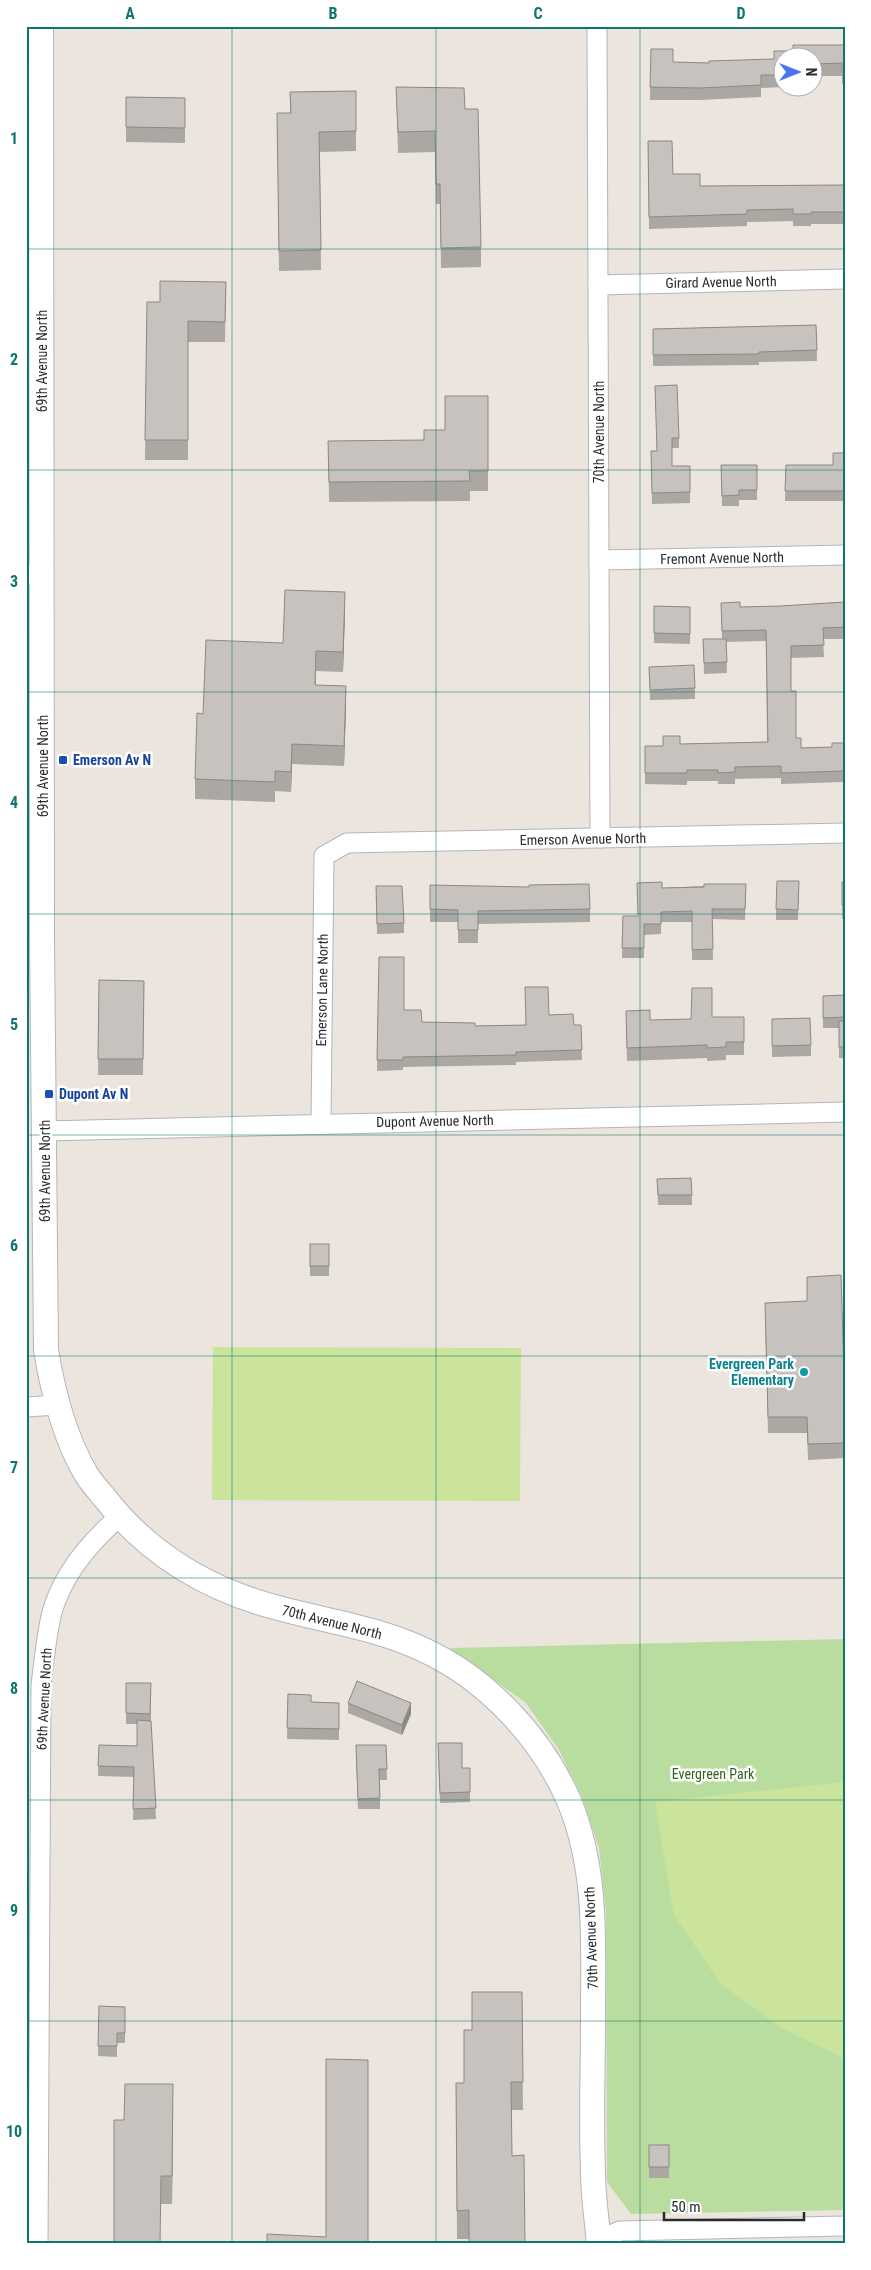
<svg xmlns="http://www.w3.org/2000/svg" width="871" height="2270" font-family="'Roboto Condensed',sans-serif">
  <rect width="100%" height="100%" fill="#ece5de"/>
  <path fill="#b9dd9f" d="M845,1639V2210L631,2214L607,2182L606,1911L599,1848L582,1797L559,1750L526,1703L450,1648Z"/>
  <g fill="#cae49c">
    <path d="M213,1347L521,1348L520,1501L212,1500Z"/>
    <path d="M845,1782V2059L781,2028L720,1983L674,1915L655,1802Z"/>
  </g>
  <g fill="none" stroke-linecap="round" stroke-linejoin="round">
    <g stroke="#b2b5bd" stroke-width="21">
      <g id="minor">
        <path d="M597,26L600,838"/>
        <path d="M598,285L845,279"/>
        <path d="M599,560L845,555"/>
        <path d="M26,575L42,574"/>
        <path d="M321,1123L324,856L347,843L845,833"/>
        <path d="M45,1131L845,1112"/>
        <path d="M26,1407L57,1405"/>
        <path d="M598,2240L620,2231L845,2226"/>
        <path d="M38,2244L41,1685C44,1662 46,1639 51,1616C61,1576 89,1543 119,1517"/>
      </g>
    </g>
    <g stroke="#b2b5bd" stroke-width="26">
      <path id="tertiary" d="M41,26L42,940L46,1350C53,1393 64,1436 86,1474C91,1482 98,1490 104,1497C145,1550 200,1585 264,1604C317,1620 374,1626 424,1650C487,1679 542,1738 569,1801C598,1870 593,1945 593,2018C593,2069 591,2121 593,2173C593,2196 597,2220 599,2244"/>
    </g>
    <use href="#minor" stroke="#fff" stroke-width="19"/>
    <use href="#tertiary" stroke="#fff" stroke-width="24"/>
  </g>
  <g fill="#aba7a3">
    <path d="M845,45V84H842V76H814V58H784V87L761,88V97L700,100H650L651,49L673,62L709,63L774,59L793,51Z"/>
    <path d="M396,87L465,109L481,247V267L441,268L440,204H436L435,152L398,153Z"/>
    <path d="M356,91V151L320,152L321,270L279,271L277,113H290V92Z"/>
    <path d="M126,97L185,98V143L126,142Z"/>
    <path d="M648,141L673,174L700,186L845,185V224H811V226H793V221L747,222V226L649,229Z"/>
    <path d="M226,282L225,342H188V460H145L147,302H160Z"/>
    <path d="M816,325L817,361L759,362V365L653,366V329Z"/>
    <path d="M655,386L679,438V448H672V466H690V503L652,504L651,451H657Z"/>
    <path d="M488,396V491H470V501L329,502L328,441L424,440L445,430Z"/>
    <path d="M845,453V501H785L786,465H833Z"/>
    <path d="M721,465H757V500H739V506H722Z"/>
    <path d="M845,602V639H823L824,657L791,658V691L796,738L801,748L832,747L845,743V782L781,784V778L735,779V784H718V781H687V785L645,784V746H663L680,744L767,742L766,641L726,642L727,673L704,674L703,639H722L721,603L740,607L780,606Z"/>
    <path d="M654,606L690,607V644L654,643Z"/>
    <path d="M345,612L343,672L316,671V685L346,706L344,766L292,764L291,792L275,791V802L195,799V779L203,714L283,643Z"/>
    <path d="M649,667L695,688V699L650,700Z"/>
    <path d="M799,881L798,920H776V909Z"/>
    <rect x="842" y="882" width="3" height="37"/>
    <path d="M746,884L745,920L712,919L713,960H692V922H661V934L644,935V958H622L623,916H638L662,888Z"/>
    <path d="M430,885L590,909V922L478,924V943H458V922H430Z"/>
    <path d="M376,886L404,923V933L377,934Z"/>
    <path d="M379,957L404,1010L422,1022L475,1026L525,1025L549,1015L574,1025H581L582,1060L516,1062V1065L403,1067V1070L377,1071Z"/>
    <path d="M99,980L144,981L143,1075H98Z"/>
    <path d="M845,995V1058H839V1028H823V996Z"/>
    <path d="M626,1011L650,1020L691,1019L712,1017H744V1055H726V1060L707,1061V1058L627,1061Z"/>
    <path d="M772,1019L811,1045V1056L772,1057Z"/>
    <path d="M657,1179L692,1195V1205H658Z"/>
    <rect x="310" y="1244" width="19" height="32"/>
    <path d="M807,1301L845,1407V1458L808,1460L807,1433H768L765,1318Z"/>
    <path d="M151,1683V1721L156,1819L133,1820L134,1777L98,1776L99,1745L137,1746V1724H126V1713Z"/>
    <path d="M288,1694L311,1702L339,1703V1740L287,1739Z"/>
    <path d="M348,1703L411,1714L402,1735L348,1713Z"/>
    <path d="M386,1745L387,1780H380V1809H358L356,1756Z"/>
    <path d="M438,1754L462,1768H470V1802L440,1803Z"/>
    <path d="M472,1992H522L523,2110H511L469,2239H457L456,2083H464L472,2030Z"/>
    <path d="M99,2006L125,2007V2043H117V2057L98,2056Z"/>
    <path d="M173,2113L172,2204H161L124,2120Z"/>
    <rect x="649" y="2145" width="20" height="33"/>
  </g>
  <g fill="#8b8885">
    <path d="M345,592V612L343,672V652Z"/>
    <path d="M346,686V706L344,766V746Z"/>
    <path d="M292,744V764L291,792V772Z"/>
    <path d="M411,1703V1714L402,1735V1725Z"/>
    <path d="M173,2084V2113L172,2204V2176Z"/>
  </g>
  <g fill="#c7c2be" stroke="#8b8885">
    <path d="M793,45H845V72H842V63L814,64V58H784V75H761V85L700,88L650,87L651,49H673V62L709,63V61L774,59V51H793Z"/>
    <path d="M396,87L464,88L465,109H478L481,247L441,248L440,184H436L435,131L398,132Z"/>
    <path d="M356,91V131L319,132L321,250L279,251L277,113H291L290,92Z"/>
    <path d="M126,97L185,98V128L126,127Z"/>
    <path d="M648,141H672L673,174H700V186L845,185V212H811V214H793V209L747,210V214L649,217Z"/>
    <path d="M160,281L226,282L225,322L188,321V440H145L147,302H160Z"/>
    <path d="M816,325L817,350L759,352V354L653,355V329Z"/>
    <path d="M677,385L679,438H672V466H690V492L652,493L651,451H657L655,386Z"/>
    <path d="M445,396H488V471H469L470,481L329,482L328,441L424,440V430H445Z"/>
    <path d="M833,453H845V491H785L786,465H833Z"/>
    <path d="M721,465H757V490H739V495L722,496Z"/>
    <path d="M285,590L345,592L343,652L316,651L315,685L346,686L344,746L292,744L291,772L275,771V782L195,779L197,713L203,714L206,640L283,643Z"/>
    <path d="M740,602V607L780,606L845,602V627L823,628L824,645L791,646V691H796V738H801V748L832,747V743H845V771L781,773V766L735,767V772L718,773V770H687V773H645V746H663V736H680V744L768,742L766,630L722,631L721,603Z"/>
    <path d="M654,606L690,607V634L654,633Z"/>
    <path d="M703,639H726L727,662L704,663Z"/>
    <path d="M694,665L695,688L650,690L649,667Z"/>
    <path d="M777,881H799L798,910L776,909Z"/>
    <path d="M662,882V888L704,887V884H746L745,909H712L713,949L692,950V911L661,912V924H644V948H622L623,916H638L637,883Z"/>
    <rect x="842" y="882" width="3" height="23"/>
    <path d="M589,884L590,909L478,911V930H458V910L430,909V885L529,887V885Z"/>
    <path d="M376,886H402L404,923L377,924Z"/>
    <path d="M379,957H404V1010H421L422,1022L475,1023V1026L526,1025L525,987H548L549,1015L573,1014L574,1025H581L582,1050L516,1052V1055L403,1057V1060H377Z"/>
    <path d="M99,980L144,981L143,1059H98Z"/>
    <path d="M692,988H712V1017H744V1042H726V1047L707,1048V1045L627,1048L626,1011L650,1010V1020L691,1019Z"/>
    <path d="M845,995V1017L823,1018V996Z"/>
    <path d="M810,1018L811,1045L772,1046V1019Z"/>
    <rect x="839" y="1021" width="6" height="26"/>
    <path d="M691,1178L692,1195H658L657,1179Z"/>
    <rect x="310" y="1244" width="19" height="22"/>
    <path d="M841,1275L845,1407V1443L808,1444L807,1417H768L765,1303L807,1301V1277Z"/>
    <path d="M357,1681L411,1703L402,1725L348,1703Z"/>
    <path d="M126,1683H151L150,1714L126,1713Z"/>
    <path d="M288,1694L311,1695V1702L339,1703V1729L287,1728Z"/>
    <path d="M137,1720L151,1721L156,1808L133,1809L134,1767L98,1766L99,1745L137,1746Z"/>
    <path d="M438,1743H462V1768H470V1792L440,1793Z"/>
    <path d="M356,1745H386L387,1769H379L380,1798L358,1799Z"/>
    <path d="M472,1992H522L523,2082H511L512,2156L524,2155L525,2244H469V2210L457,2211L456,2083H464V2030H472Z"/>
    <path d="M99,2006L125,2007V2033H117V2046H98Z"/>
    <path d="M326,2059L368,2060V2244H267V2234L326,2237Z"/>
    <path d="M125,2084H173L172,2176H161L160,2244H114V2120H124Z"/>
    <rect x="649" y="2145" width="20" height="22"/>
  </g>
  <path fill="none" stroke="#0f766e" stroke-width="1" stroke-opacity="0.55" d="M232,26V2244M436,26V2244M640,26V2244M26,249H845M26,470H845M26,692H845M26,914H845M26,1135H845M26,1356H845M26,1578H845M26,1800H845M26,2021H845"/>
  <g fill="#1a4fb4" stroke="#fff" stroke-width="2">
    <rect x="58" y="755" width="10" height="10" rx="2.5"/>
    <rect x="44" y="1089" width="10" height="10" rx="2.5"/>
  </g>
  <circle fill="#0f9aa8" stroke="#fff" stroke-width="2" cx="804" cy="1372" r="5"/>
  <g text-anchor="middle" stroke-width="5" stroke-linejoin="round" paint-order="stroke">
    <g font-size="14" fill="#2b2b2b" stroke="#fff">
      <text transform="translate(721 282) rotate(-1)" y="5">Girard Avenue North</text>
      <text transform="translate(42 361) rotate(-90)" y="5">69th Avenue North</text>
      <text transform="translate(599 432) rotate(-90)" y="5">70th Avenue North</text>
      <text transform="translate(722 558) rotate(-1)" y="5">Fremont Avenue North</text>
      <text transform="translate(43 766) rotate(-90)" y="5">69th Avenue North</text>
      <text transform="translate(583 839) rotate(-1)" y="5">Emerson Avenue North</text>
      <text transform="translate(322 990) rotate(-89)" y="5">Emerson Lane North</text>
      <text transform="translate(435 1121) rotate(-1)" y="5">Dupont Avenue North</text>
      <text transform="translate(45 1171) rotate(-90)" y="5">69th Avenue North</text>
      <text transform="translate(332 1622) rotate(14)" y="5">70th Avenue North</text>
      <text transform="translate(44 1699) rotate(-87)" y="5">69th Avenue North</text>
      <text transform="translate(591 1938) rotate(-92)" y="5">70th Avenue North</text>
    </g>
    <g font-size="14" font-weight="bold" fill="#164399" stroke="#fff" text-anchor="start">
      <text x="73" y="765">Emerson Av N</text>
      <text x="59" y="1099">Dupont Av N</text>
    </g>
    <g font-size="14" font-weight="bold" fill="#0d838f" stroke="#fff" text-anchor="end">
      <text x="794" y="1369">Evergreen Park<tspan x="794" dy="16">Elementary</tspan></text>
    </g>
    <g font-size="14" fill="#336220" stroke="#fff">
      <text x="713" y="1779">Evergreen Park</text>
    </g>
  </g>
  <rect width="871" height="2270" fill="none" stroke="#ffffff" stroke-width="55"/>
  <g transform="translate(798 72) rotate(90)"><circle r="24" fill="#ffffff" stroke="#aaaaaa"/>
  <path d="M0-4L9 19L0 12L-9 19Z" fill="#4c75eb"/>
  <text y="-8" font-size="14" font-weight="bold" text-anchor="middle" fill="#2b2b2b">N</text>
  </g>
  <path d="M664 2212v8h140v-8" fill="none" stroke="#2b2b2b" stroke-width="2.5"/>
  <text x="671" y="2212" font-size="15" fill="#2b2b2b" stroke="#ffffff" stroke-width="4" paint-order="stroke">50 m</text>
  <rect x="28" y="28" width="816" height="2214" fill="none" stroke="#0f766e" stroke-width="2"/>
  <g font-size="16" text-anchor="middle" font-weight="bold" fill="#0f766e">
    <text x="130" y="19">A</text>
    <text x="333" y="19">B</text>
    <text x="538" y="19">C</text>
    <text x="741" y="19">D</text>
    <text x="14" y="144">1</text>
    <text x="14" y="365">2</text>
    <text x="14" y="587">3</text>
    <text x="14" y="808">4</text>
    <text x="14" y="1030">5</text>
    <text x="14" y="1251">6</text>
    <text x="14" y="1473">7</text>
    <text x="14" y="1694">8</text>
    <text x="14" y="1916">9</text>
    <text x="14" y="2137">10</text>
  </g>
</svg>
